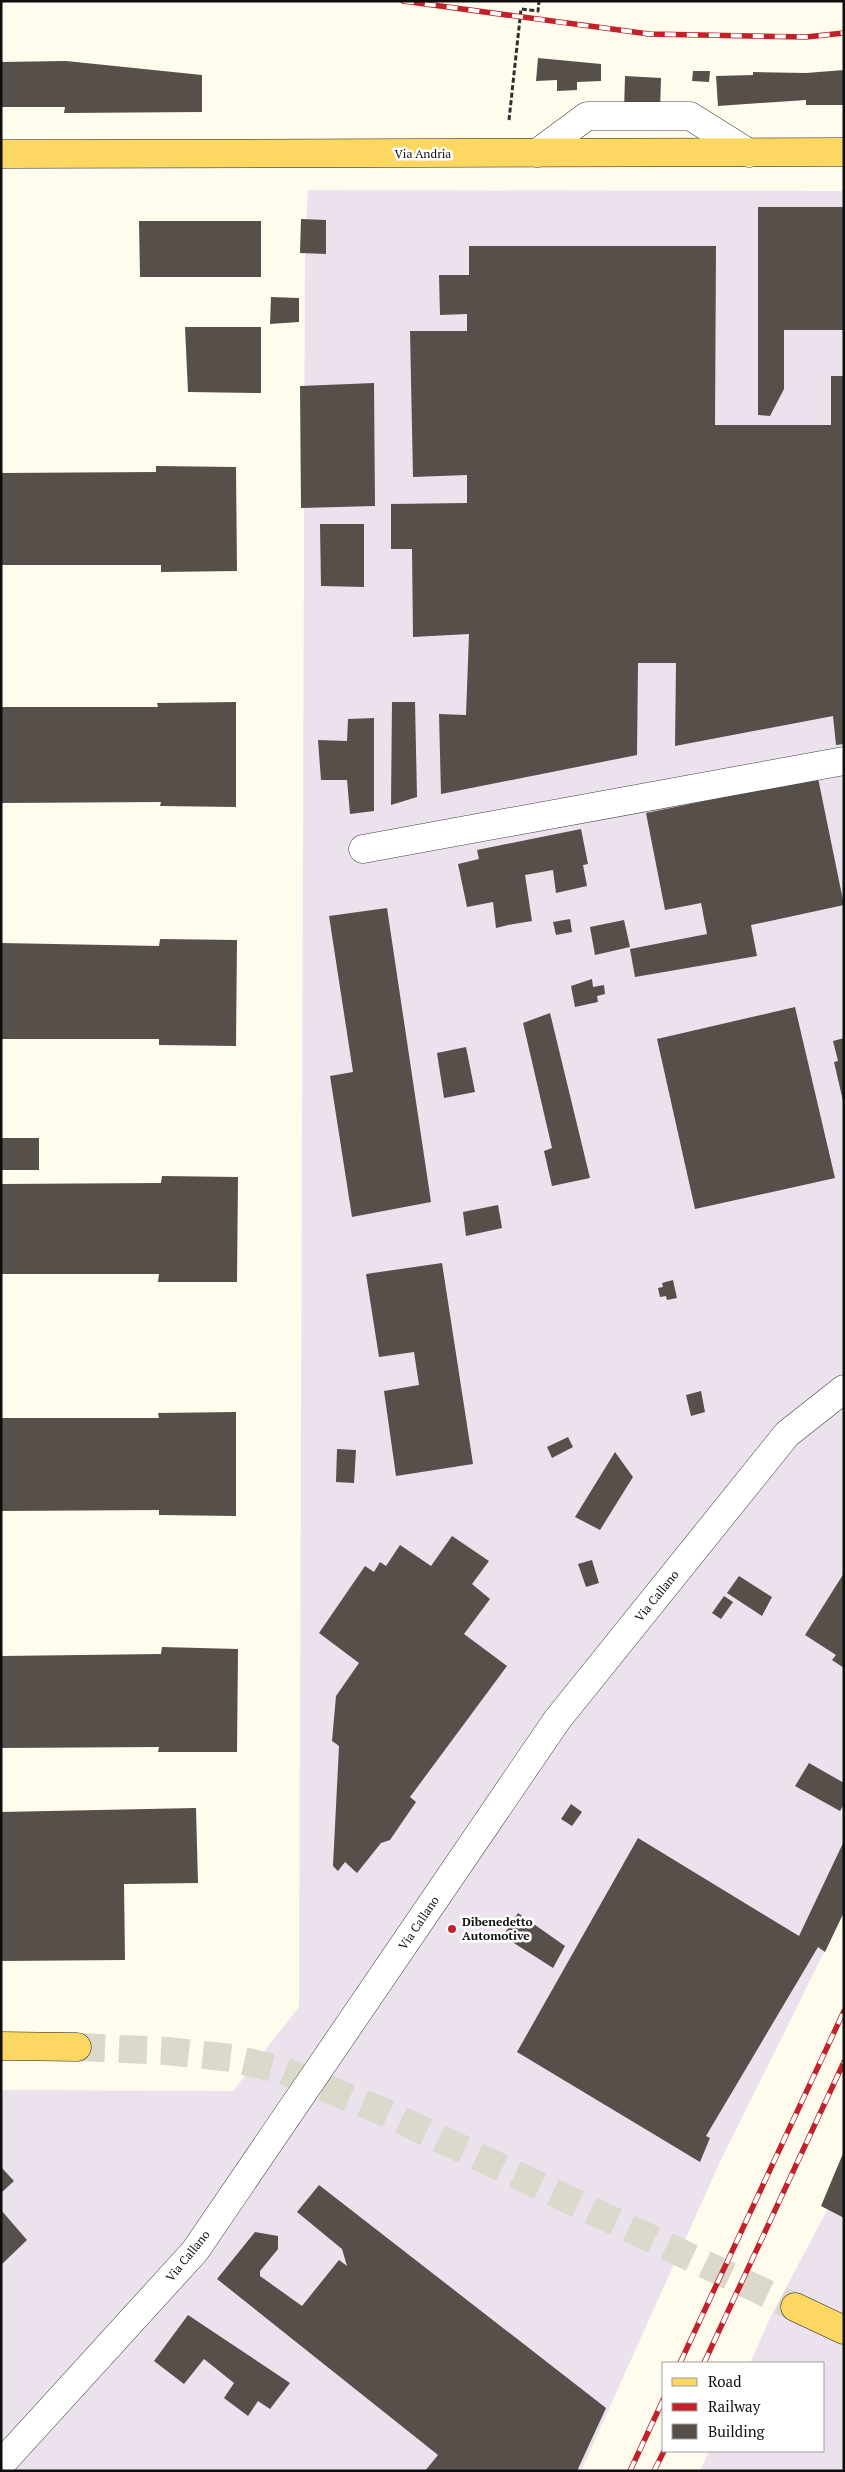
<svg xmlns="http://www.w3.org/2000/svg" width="845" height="2472" font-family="'PT Serif',serif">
  <rect width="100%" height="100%" fill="#fffcee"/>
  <g fill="#ebe2ed">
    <path d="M308,190L844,191V1912L720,2162L581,2471H1V2090L233,2091L299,2007L305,246Z"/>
    <path d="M844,2178V2471H700L709,2451H824V2363H750L771,2316Z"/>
  </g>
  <g fill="#574f4a">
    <path d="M538,58L601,64V81L577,82V90L557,91V80L536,81Z"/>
    <path d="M66,61L202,75V112L64,113L65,107H1V62Z"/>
    <path d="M844,70V105H806V100L718,106L716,76L753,75V72L806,73Z"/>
    <path d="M693,71H710L709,82L692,81Z"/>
    <path d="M625,76L661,78L660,111L624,113Z"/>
    <path d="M758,207H844V330H784V389L770,416L758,415Z"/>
    <path d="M301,219L326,220V254L300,253Z"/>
    <path d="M139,221H261V277H140Z"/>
    <path d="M469,246H716L715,425H831V376H844V744L836,745L833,716L675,746L676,663H638L637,755L441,794L439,714L466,715L469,634L413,637L412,549H391V504L467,503V475L413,477L410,331H467V314L440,315L439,275H469Z"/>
    <path d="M271,297L299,298V322L270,324Z"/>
    <path d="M185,327H261V393L188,392Z"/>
    <path d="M374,383L375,506L301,508L300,386Z"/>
    <path d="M156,466L236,467L237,571L161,572V565H1V473L156,472Z"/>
    <path d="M320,524H364V587L321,586Z"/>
    <path d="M236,702V807L160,806L161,802L1,803V707H158L157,703Z"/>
    <path d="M392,702H415L417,797L391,805Z"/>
    <path d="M374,718V811L350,814L347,780H321L318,740L347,741L348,719Z"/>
    <path d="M818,778L844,905L751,925L757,956L635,977L630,949L707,934L701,903L665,910L646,813Z"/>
    <path d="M581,829L588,864L583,865L587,886L556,893L553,870L525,875L532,921L508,925L496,928L493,902L467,907L458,864L479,859L477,850Z"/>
    <path d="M387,908L431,1202L352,1217L330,1076L353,1072L329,916Z"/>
    <path d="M570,919L572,932L556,935L553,922Z"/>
    <path d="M624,920L630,947L595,955L590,927Z"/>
    <path d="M160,939L237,940L236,1046L159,1045V1039H1V943L159,946Z"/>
    <path d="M592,979L593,987L604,985L605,994L597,996L598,1002L575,1007L571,986Z"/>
    <path d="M795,1007L835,1178L695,1209L657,1039Z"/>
    <path d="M550,1013L590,1178L552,1186L544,1151L552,1148L523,1023Z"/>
    <path d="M844,1038V1101H843L834,1062L838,1061L833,1041Z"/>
    <path d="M466,1047L475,1092L444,1098L437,1053Z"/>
    <rect x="1" y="1138" width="38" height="32"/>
    <path d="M162,1176L238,1177L237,1282H158L159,1274H1V1184L161,1183Z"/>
    <path d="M498,1205L502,1228L466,1236L463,1212Z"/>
    <path d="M442,1263L473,1464L396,1476L384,1391L419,1385L414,1352L379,1357L366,1274Z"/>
    <path d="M673,1280L677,1298L667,1300L666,1296L660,1297L658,1288L663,1287L662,1283Z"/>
    <path d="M701,1391L705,1412L691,1416L686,1395Z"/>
    <path d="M236,1412V1516L159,1515V1510L1,1511V1418H159L158,1413Z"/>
    <path d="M568,1437L573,1447L552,1458L547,1447Z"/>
    <path d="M337,1449L356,1450L354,1483L336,1482Z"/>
    <path d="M615,1452L633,1477L600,1530L575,1517Z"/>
    <path d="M452,1536L489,1561L472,1584L490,1599L464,1634L507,1666L410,1797L416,1802L390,1840L381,1843L357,1873L345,1862L338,1871L333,1866L339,1746L332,1741L336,1696L359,1663L319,1633L365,1566L374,1572L380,1562L386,1566L400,1545L431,1566Z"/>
    <path d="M592,1560L599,1583L586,1587L578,1564Z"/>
    <path d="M844,1573V1668L832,1660L836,1655L805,1635Z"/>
    <path d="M739,1576L772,1597L762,1616L727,1593Z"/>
    <path d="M724,1596L733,1602L721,1619L712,1613Z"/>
    <path d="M162,1647L238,1649L237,1752H158L159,1747L1,1748V1656L161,1654Z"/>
    <path d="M809,1763L844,1783V1804L840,1811L795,1786Z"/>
    <path d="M571,1804L582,1812L572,1826L561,1819Z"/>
    <path d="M196,1808L198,1883L124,1884L125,1960L1,1961V1812Z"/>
    <path d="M638,1838L799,1936L844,1841V1912L825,1952L818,1947L706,2136L710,2138L700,2162L517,2052Z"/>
    <path d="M518,1913L565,1946L553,1968L503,1936Z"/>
    <path d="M844,2151V2218L821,2206Z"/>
    <path d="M1,2167L14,2181L1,2193Z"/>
    <path d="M319,2185L606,2408L577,2471H425L438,2455L217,2279L255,2232L278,2236V2249L260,2271V2276L302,2306L339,2260L347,2266L342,2249L297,2212Z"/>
    <path d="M1,2210L27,2240L1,2265Z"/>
    <path d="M188,2315L290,2383L270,2409L258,2401L248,2416L224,2398L234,2383L204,2359L184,2384L154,2361Z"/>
  </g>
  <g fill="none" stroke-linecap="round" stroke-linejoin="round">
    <path stroke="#dbd8cc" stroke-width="28" stroke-dasharray="28 14" stroke-linecap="butt" d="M77,2047L167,2051L231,2058L282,2070L384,2112L795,2307"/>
    <g stroke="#414141" stroke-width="29">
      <g id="minor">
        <path d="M537,153L587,116H690L749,153"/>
        <path d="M363,849L844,761"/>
        <path d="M1,2464L195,2251L557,1720L787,1434L844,1389"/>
      </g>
    </g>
    <g stroke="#1f1f1f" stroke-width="29">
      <g id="major">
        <path d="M1,154L844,152"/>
        <path d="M1,2046L77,2047"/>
        <path d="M795,2307L844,2330"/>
      </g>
    </g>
    <path stroke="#303030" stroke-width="3" stroke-dasharray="5 2.5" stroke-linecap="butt" d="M509,120L521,9L538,11L539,1"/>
    <use href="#minor" stroke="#fff" stroke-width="28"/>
    <use href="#major" stroke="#fcd761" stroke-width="28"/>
    <g stroke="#c22129" stroke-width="5.5">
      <g id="rail">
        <path d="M403,1L649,34L806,37L844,33"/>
        <path d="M680,2363L844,2011"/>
        <path d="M704,2363L844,2062"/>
        <path d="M630,2471L664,2398"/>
        <path d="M654,2471L664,2451"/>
      </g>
    </g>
    <use href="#rail" stroke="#fff" stroke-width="4" stroke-dasharray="11" stroke-linecap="butt"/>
  </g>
  <circle fill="#c22129" stroke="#fff" stroke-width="2" cx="452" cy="1929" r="5"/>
  <g text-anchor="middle" stroke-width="5" stroke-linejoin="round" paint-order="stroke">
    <g font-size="12" fill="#0e0e0e" stroke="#fff">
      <text x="423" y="158">Via Andria</text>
      <text transform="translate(657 1596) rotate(-51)" y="4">Via Callano</text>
      <text transform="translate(419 1923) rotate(-56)" y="4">Via Callano</text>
      <text transform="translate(188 2256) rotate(-51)" y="4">Via Callano</text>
    </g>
    <g font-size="12" font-weight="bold" fill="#0e0e0e" stroke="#fff" text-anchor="start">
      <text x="462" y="1926">Dibenedetto<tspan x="462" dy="14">Automotive</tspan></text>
    </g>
  </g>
  <rect width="845" height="2472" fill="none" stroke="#0e0e0e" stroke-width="5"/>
  <rect x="662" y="2362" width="162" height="90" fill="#ffffff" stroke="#9f9f9f"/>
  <rect x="672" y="2378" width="25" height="8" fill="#fcd761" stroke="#9f9f9f"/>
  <text x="708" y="2387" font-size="15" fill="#0e0e0e">Road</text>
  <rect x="672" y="2403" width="25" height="8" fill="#c22129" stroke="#9f9f9f"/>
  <text x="708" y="2412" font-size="15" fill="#0e0e0e">Railway</text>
  <rect x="672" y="2424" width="25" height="15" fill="#574f4a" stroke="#9f9f9f"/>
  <text x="708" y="2437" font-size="15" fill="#0e0e0e">Building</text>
</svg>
